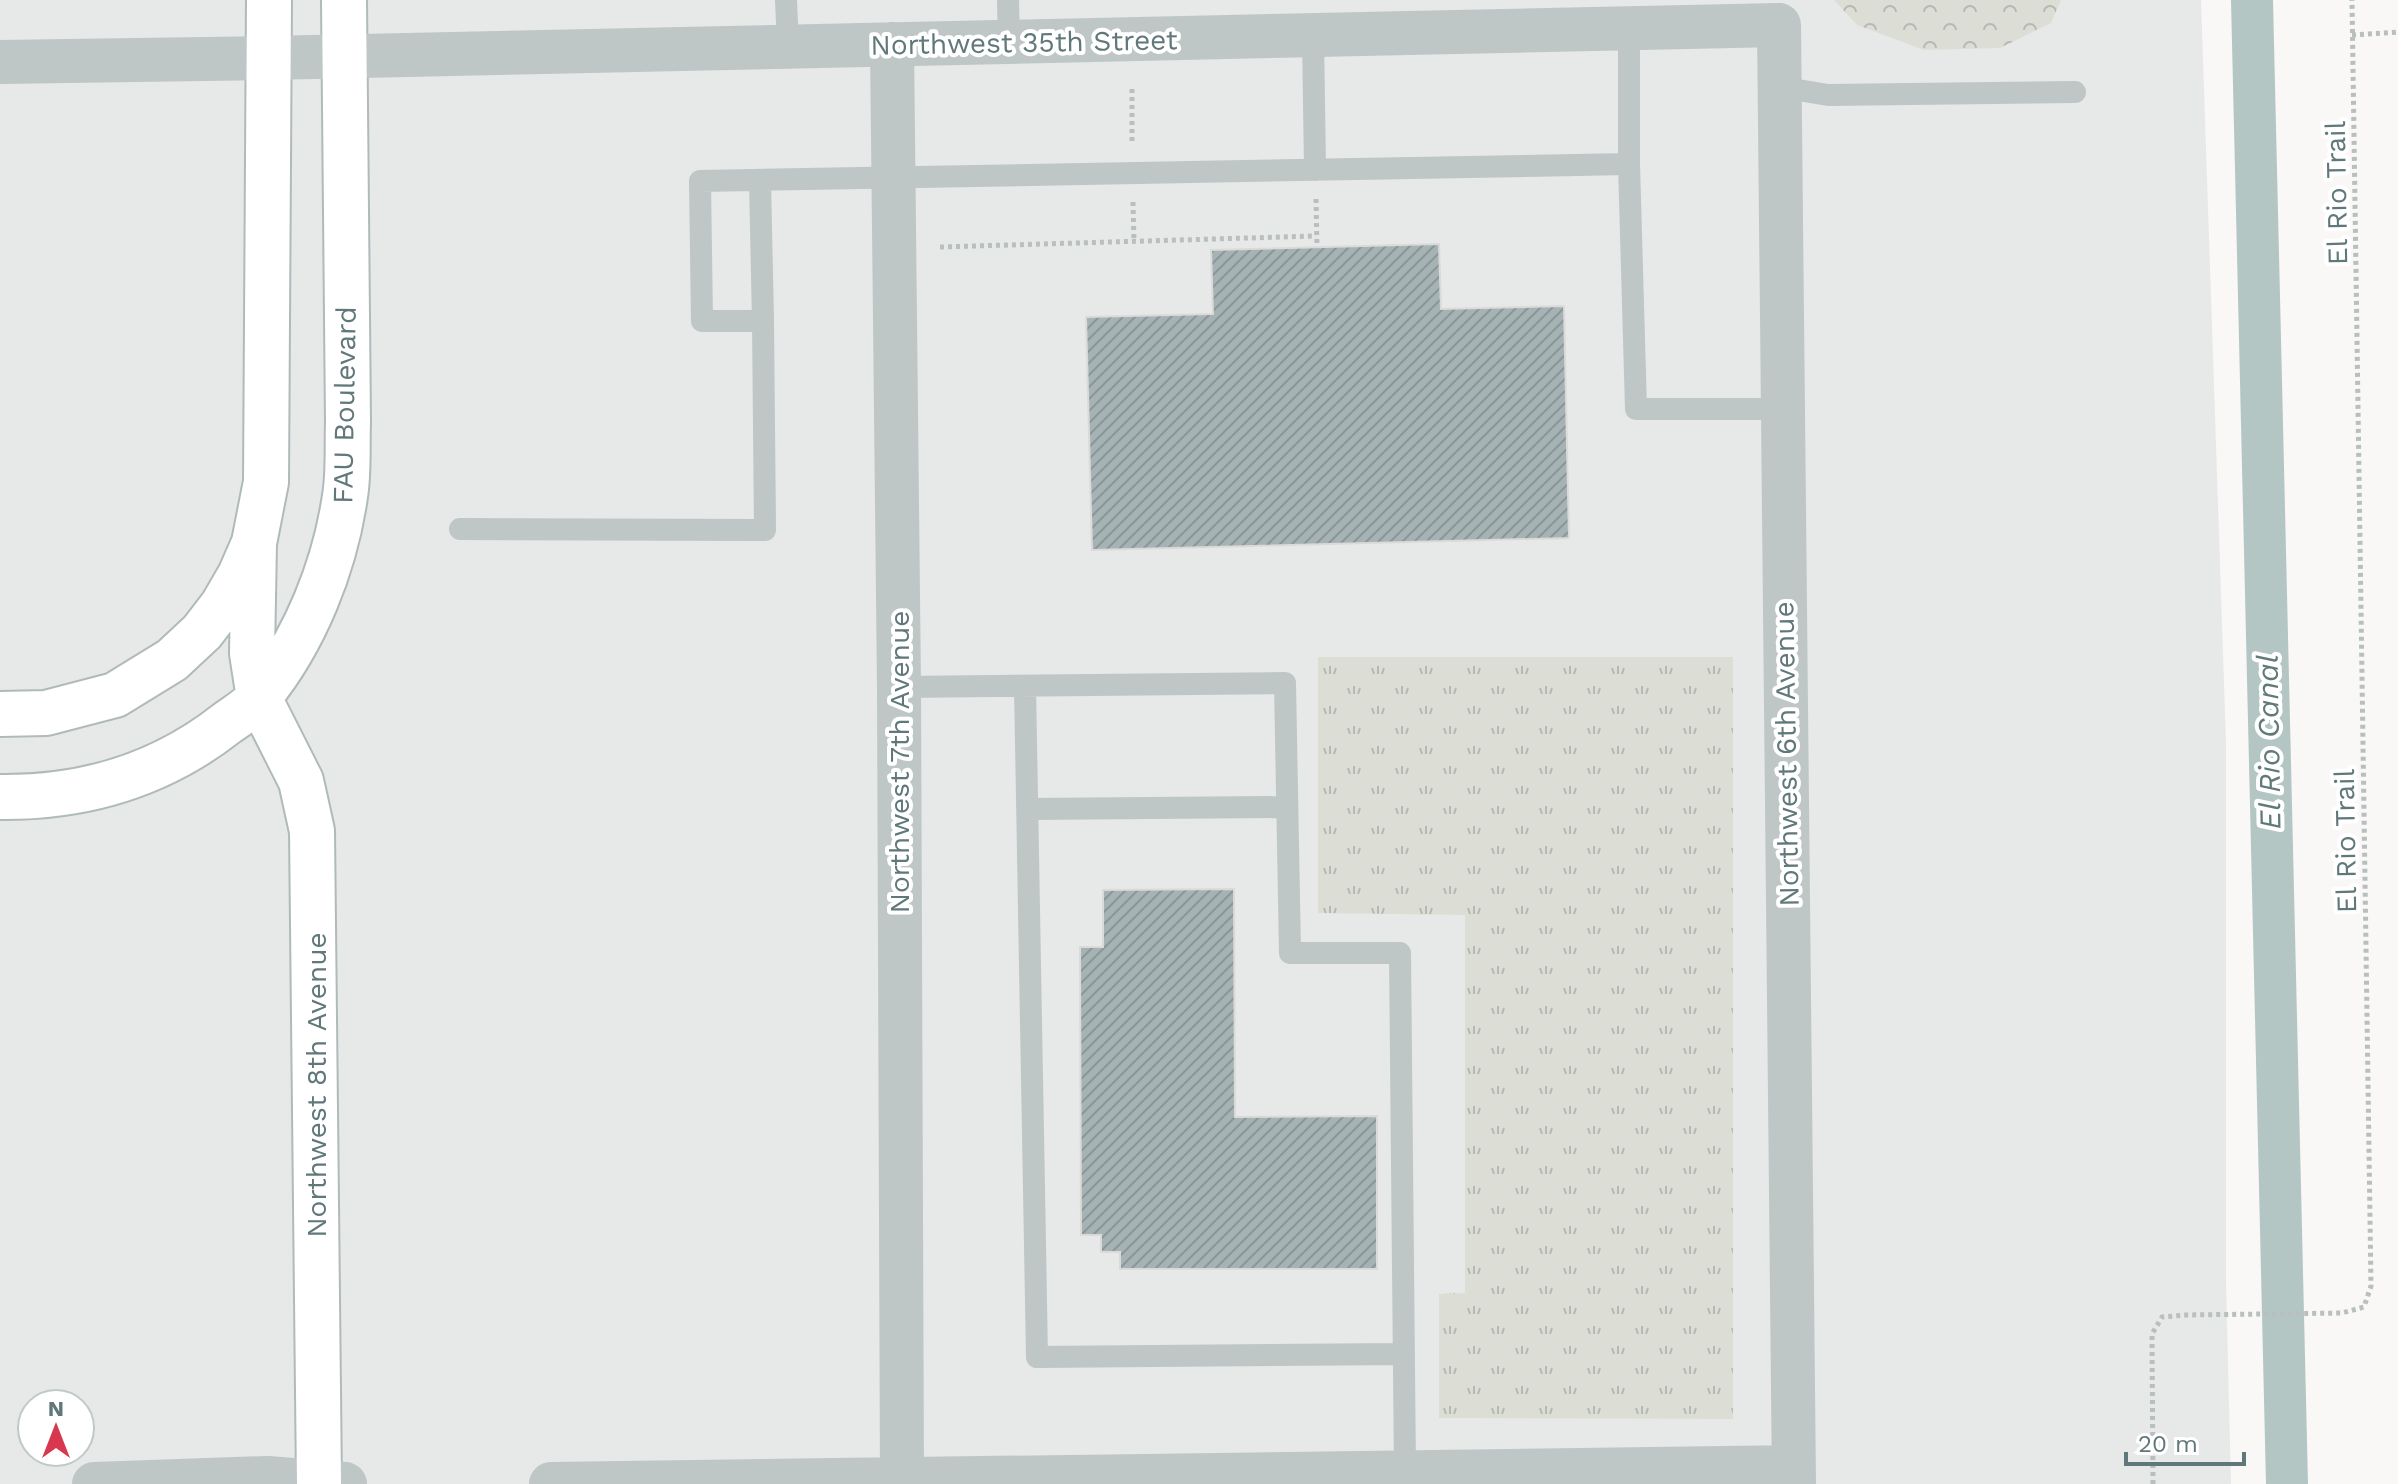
<svg xmlns="http://www.w3.org/2000/svg" width="2398" height="1484" font-family="'Work Sans',sans-serif">
<style>
.built{fill:#e7e8e8;fill-rule:evenodd}
.grass{fill:url(#grass-tufts)}
.forest{fill:url(#forest-crowns)}
.lines{fill:none;stroke-linecap:round;stroke-linejoin:round}
.canal{stroke:#b4c6c3;stroke-width:42}
.building{fill:url(#building-hatch);stroke:#dbdad9;stroke-width:2}
.secondary-casing{stroke:#b1babb;stroke-width:48}
.path{stroke:#b9bebf;stroke-width:5;stroke-dasharray:4 4;stroke-linecap:butt}
.lane{stroke:#bec6c6;stroke-width:22}
.street{stroke:#bec6c6;stroke-width:44}
.secondary{stroke:#fff;stroke-width:44}
.labels{text-anchor:middle;stroke-width:8;stroke-linejoin:round;paint-order:stroke}
.street-label{font-size:28px;fill:#61787a;stroke:#fff}
.water-label{font-size:30px;font-style:italic;fill:#607a77;stroke:#fff}
</style>
<defs>
<pattern id="grass-tufts" width="24" height="20" patternUnits="userSpaceOnUse" patternTransform="scale(2)"><rect width="24" height="20" fill="#dcded6"/><path d="M3 7l-1-3M5 7V3M7 7l1-3M15 17l-1-3M17 17v-4M19 17l1-3" fill="none" stroke="#b6b9b3"/></pattern>
<pattern id="forest-crowns" width="20" height="18" patternUnits="userSpaceOnUse" patternTransform="scale(2)"><rect width="20" height="18" fill="#dcded6"/><path d="M2 6a3 3 0 1 1 6 0M12 15a3 3 0 1 1 6 0" fill="none" stroke="#b6b9b3"/></pattern>
<pattern id="building-hatch" width="6" height="6" patternUnits="userSpaceOnUse" patternTransform="scale(2)"><rect width="6" height="6" fill="#a5b3b4"/><path d="M-1 1l2-2M0 6l6-6M5 7l2-2" fill="none" stroke="#8a9697"/></pattern>
</defs>
<rect width="100%" height="100%" fill="#f9f8f7"/>
<path class="built" d="M0,0H2201L2226,742V1280L2231,1484H0ZM32,1404H80V1452H32Z"/>
<path class="grass" d="M1318,657H1733V1419L1439,1418V1294L1465,1293V915L1318,913Z"/>
<path class="forest" d="M1834,0H2061L2051,23L2000,48L1924,50L1857,25Z"/>
<g class="lines">
<path class="canal" d="M2252,0L2287,1484"/>
</g>
<path class="building" d="M1439,244L1441,309L1564,306L1569,538L1092,550L1086,317L1213,314L1211,250Z
M1234,889L1235,1117L1377,1116V1269H1120V1252H1101V1235H1081L1080,947H1103V890Z"/>
<g class="lines">
<g class="secondary-casing">
<path id="secondary" d="M254,543L252,653L259,698L301,781L312,831L319,1484
M0,714L46,713L115,695L172,660L202,632L222,606L240,575L254,543L266,482L269,0
M0,797C84,798 161,775 227,723C238,715 252,707 260,696C305,641 335,566 345,496C349,472 347,447 348,423L344,0"/>
</g>
<path class="path" d="M2352,35L2398,32
M1132,89V144
M1316,199L1317,247
M1133,202L1134,242
M940,247L1316,236
M2153,1484L2152,1334L2162,1317L2186,1315L2342,1313L2364,1307L2371,1286L2352,0"/>
<path class="lane" d="M786,0L788,46
M1008,0L1009,42
M1629,28V164
M1313,35L1315,170
M1780,87L1828,95L2075,92
M760,181L763,321
M460,529L765,530L763,321H702L700,181L1629,164L1636,409H1783
M1025,686L1037,1357L1404,1354
M899,687L1285,683L1290,953H1400L1405,1472
M1028,809L1287,807"/>
<path class="street" d="M892,44L899,687L902,1480
M0,62L268,58L1779,25L1794,1484
M94,1484L267,1478L345,1484
M551,1484L1793,1467"/>
<use href="#secondary" class="secondary"/>
</g>
<g class="labels">
<g class="street-label">
<text transform="translate(1024 42) rotate(-1)" y="10">Northwest 35th Street</text>
<text transform="translate(2336 193) rotate(-91)" y="10">El Rio Trail</text>
<text transform="translate(344 405) rotate(-89)" y="10">FAU Boulevard</text>
<text transform="translate(1786 754) rotate(-91)" y="10">Northwest 6th Avenue</text>
<text transform="translate(899 762) rotate(-90)" y="10">Northwest 7th Avenue</text>
<text transform="translate(2345 841) rotate(-91)" y="10">El Rio Trail</text>
<text transform="translate(316 1085) rotate(-90)" y="10">Northwest 8th Avenue</text>
</g>
<g class="water-label">
<text transform="translate(2269 742) rotate(-91)" y="10">El Rio Canal</text>
</g>
</g>
<g transform="translate(56 1428)"><circle r="38" fill="#ffffff" stroke="#c0c9ca" stroke-width="2"/>
<path d="M0-6L14 30L0 20L-14 30Z" fill="#d8384d"/>
<text y="-12" font-size="22" font-weight="bold" text-anchor="middle" fill="#61787a">N</text>
</g>
<path d="M2126 1452v12h118v-12" fill="none" stroke="#61787a" stroke-width="4"/>
<text x="2138" y="1452" font-size="24" fill="#61787a" stroke="#ffffff" stroke-width="6" paint-order="stroke">20 m</text>
</svg>
